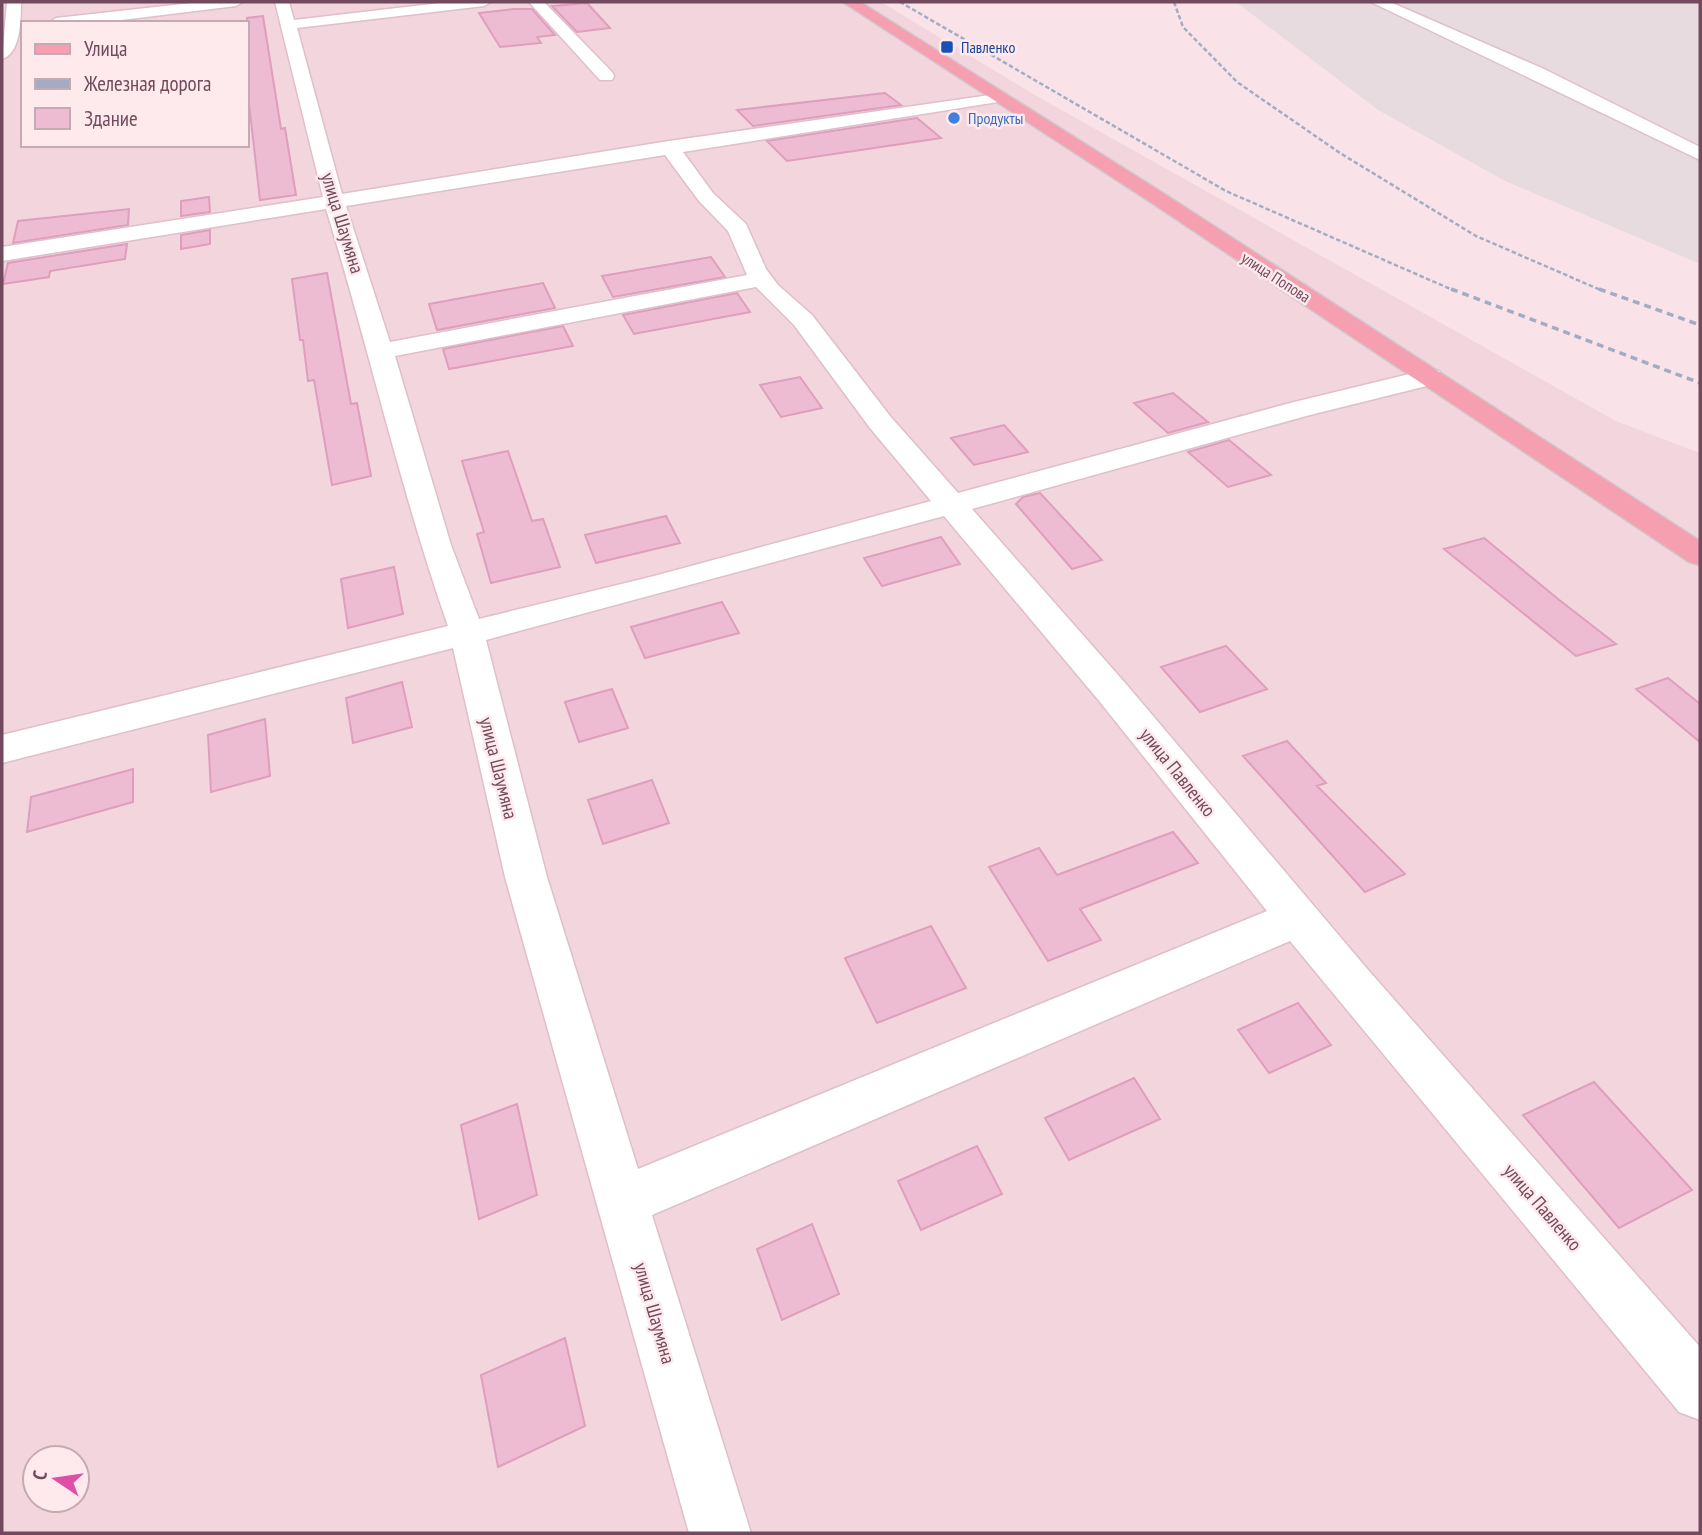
<svg xmlns="http://www.w3.org/2000/svg" width="1702" height="1535" font-family="'PT Sans Narrow',sans-serif">
<style>
.residential{fill:#f3d5dd;fill-rule:evenodd}
.industrial{fill:#e8dbdf}
.building{fill:#eebcd2;stroke:#df9ebb;stroke-width:2}
.lines{fill:none;stroke-linecap:round;stroke-linejoin:round}
.minor-casing{stroke:#debfca;stroke-width:3}
.major-casing{stroke:#d2c5cb;stroke-width:3}
.minor{fill:#fff;fill-rule:evenodd}
.major{fill:#f59fb1;fill-rule:evenodd}
.rail-far1{stroke:#a3acc3;stroke-width:2.5;stroke-dasharray:4.5 2.5;stroke-linecap:butt}
.rail{stroke:#a3acc3;stroke-width:3.5;stroke-dasharray:7 5;stroke-linecap:butt}
.transit-dot{fill:#1a4fb4;stroke:#fee9ed;stroke-width:2.5}
.shop-dot{fill:#3f7fe0;stroke:#fee9ed;stroke-width:2.5}
.labels{text-anchor:middle;stroke-width:5;stroke-linejoin:round;paint-order:stroke}
.far-transit-label{font-size:16px;fill:#164399;stroke:#fee9ed;text-anchor:start}
.far-shop-label{font-size:16px;fill:#366cbe;stroke:#fee9ed;text-anchor:start}
.far-street-label{font-size:16px;fill:#714b5d;stroke:#fee9ed}
.street-label{font-size:19px;fill:#714b5d;stroke:#fee9ed}
</style>
<rect width="100%" height="100%" fill="#fae3e8"/>
<path class="residential" d="M2,2H881L1040,98L1616,421L1700,453V1533H2ZM23,23H247V145H23ZM35,1458H77V1500H35Z"/>
<path class="industrial" d="M1236,2H1700V264L1505,181L1378,110Z"/>
<path class="building" d="M587,3L610,28L577,32L552,6Z
M514,9H532L555,35L537,37L541,43L500,47L479,13Z
M263,16L281,129L285,128L296,195L260,200L247,86V18Z
M885,93L901,105L753,126L737,110Z
M917,118L941,138L787,161L767,141Z
M209,197L210,212L181,216V201Z
M129,209L128,225L13,243L18,221Z
M210,230V244L181,249V235Z
M127,244L125,259L50,271L49,277L3,284L8,263Z
M711,257L725,277L613,297L602,276Z
M327,273L351,404L357,403L371,476L332,485L314,380L308,381L303,340H300L292,279Z
M543,283L555,308L437,330L429,304Z
M737,293L750,312L634,334L623,315Z
M563,326L573,346L449,369L443,349Z
M800,377L822,408L781,417L760,385Z
M1173,393L1208,422L1168,433L1134,403Z
M1004,425L1028,452L974,465L951,438Z
M1229,440L1271,475L1228,487L1188,452Z
M508,451L532,521L543,519L560,567L491,583L477,534L484,532L462,461Z
M1040,493L1102,560L1072,569L1016,504L1023,497Z
M666,516L680,543L596,563L585,535Z
M941,537L960,564L882,586L864,558Z
M1484,538L1558,599L1616,644L1576,656L1444,549Z
M394,567L403,614L348,628L341,579Z
M722,602L739,633L645,658L631,627Z
M1226,646L1267,689L1200,712L1161,667Z
M1668,678L1700,704V742L1636,689Z
M402,682L412,727L353,743L346,698Z
M612,689L628,728L579,742L565,702Z
M265,719L270,776L211,792L208,735Z
M1287,741L1326,783L1317,786L1405,874L1365,892L1243,756Z
M133,769V802L27,832L31,797Z
M652,780L669,823L603,844L588,800Z
M1173,832L1198,863L1080,909L1101,940L1048,961L989,867L1039,848L1057,875Z
M931,926L966,988L877,1023L845,958Z
M1298,1003L1331,1045L1269,1073L1238,1030Z
M1134,1078L1160,1119L1069,1160L1045,1118Z
M1594,1082L1692,1190L1619,1228L1523,1115Z
M517,1104L537,1195L479,1219L461,1125Z
M977,1146L1002,1194L921,1230L898,1181Z
M812,1224L839,1294L782,1320L757,1249Z
M565,1338L585,1426L498,1467L481,1375Z"/>
<g class="lines">
<g class="minor-casing">
<path id="minor" d="M7,2H21C21,18 21,54 2,59Z
M201,2H243L236,6L97,23H49L56,18Z
M275,2H289L294,20L449,2H491L484,6L297,28L342,194L669,141L1004,93L1007,97L1004,101L998,102L683,152L713,193L746,224L766,269L778,285L812,315L890,416L958,493L1290,403L1430,369L1439,371L1443,377L1439,383L1310,415L972,509L1126,684L1369,971L1700,1347V1420L1679,1412L1290,941L652,1215L751,1533H689L505,877L453,648L2,763V735L448,626C400,489 369,348 326,209L2,261V247L323,197ZM665,155L699,201L728,231L747,275L390,342L346,206ZM756,287L794,325L870,428L931,501L654,576L479,619L451,545L395,356ZM944,516L1100,702L1267,911L638,1169L547,877L486,640Z
M529,2H544L612,72L614,76L612,80H600Z
M1371,2H1390L1544,69L1700,147V160Z"/>
</g>
<g class="major-casing">
<path id="major" d="M843,2H860L1166,195L1700,541V565L1689,562L1152,203Z"/>
</g>
<use href="#minor" class="minor"/>
<use href="#major" class="major"/>
<path class="rail-far1" d="M900,2L1226,191L1455,291
M1174,2L1183,27L1237,82L1340,153L1476,236L1603,291"/>
<path class="rail" d="M1451,289L1700,383
M1599,289L1700,325"/>
</g>
<rect class="transit-dot" x="940" y="40" width="14" height="14" rx="3.5"/>
<circle class="shop-dot" cx="954" cy="118" r="7"/>
<g class="labels">
<g class="far-transit-label">
<text x="961" y="53">Павленко</text>
</g>
<g class="far-shop-label">
<text x="968" y="124">Продукты</text>
</g>
<g class="far-street-label">
<text transform="translate(1276 277) rotate(33)" y="6">улица Попова</text>
</g>
<g class="street-label">
<text transform="translate(343 223) rotate(73)" y="7">улица Шаумяна</text>
<text transform="translate(499 768) rotate(76)" y="7">улица Шаумяна</text>
<text transform="translate(1178 772) rotate(51)" y="7">улица Павленко</text>
<text transform="translate(1543 1207) rotate(49)" y="7">улица Павленко</text>
<text transform="translate(655 1313) rotate(74)" y="7">улица Шаумяна</text>
</g>
</g>
<rect width="1702" height="1535" fill="none" stroke="#714b5d" stroke-width="7"/>
<rect x="21" y="21" width="228" height="126" fill="#fee9ed" stroke="#c6aab3" stroke-width="2"/>
<rect x="35" y="44" width="35" height="10" fill="#f59fb1" stroke="#c6aab3" stroke-width="2"/>
<text x="84" y="56" font-size="21" fill="#714b5d">Улица</text>
<rect x="35" y="79" width="35" height="10" fill="#a3acc3" stroke="#c6aab3" stroke-width="2"/>
<text x="84" y="91" font-size="21" fill="#714b5d">Железная дорога</text>
<rect x="35" y="108" width="35" height="21" fill="#eebcd2" stroke="#c6aab3" stroke-width="2"/>
<text x="84" y="126" font-size="21" fill="#714b5d">Здание</text>
<g transform="translate(56 1479) rotate(283)"><circle r="33" fill="#fee9ed" stroke="#c6aab3" stroke-width="2"/>
<path d="M0-5L12 26L0 18L-12 26Z" fill="#dd50a5"/>
<text y="-10" font-size="19" font-weight="bold" text-anchor="middle" fill="#714b5d">С</text>
</g>
</svg>
